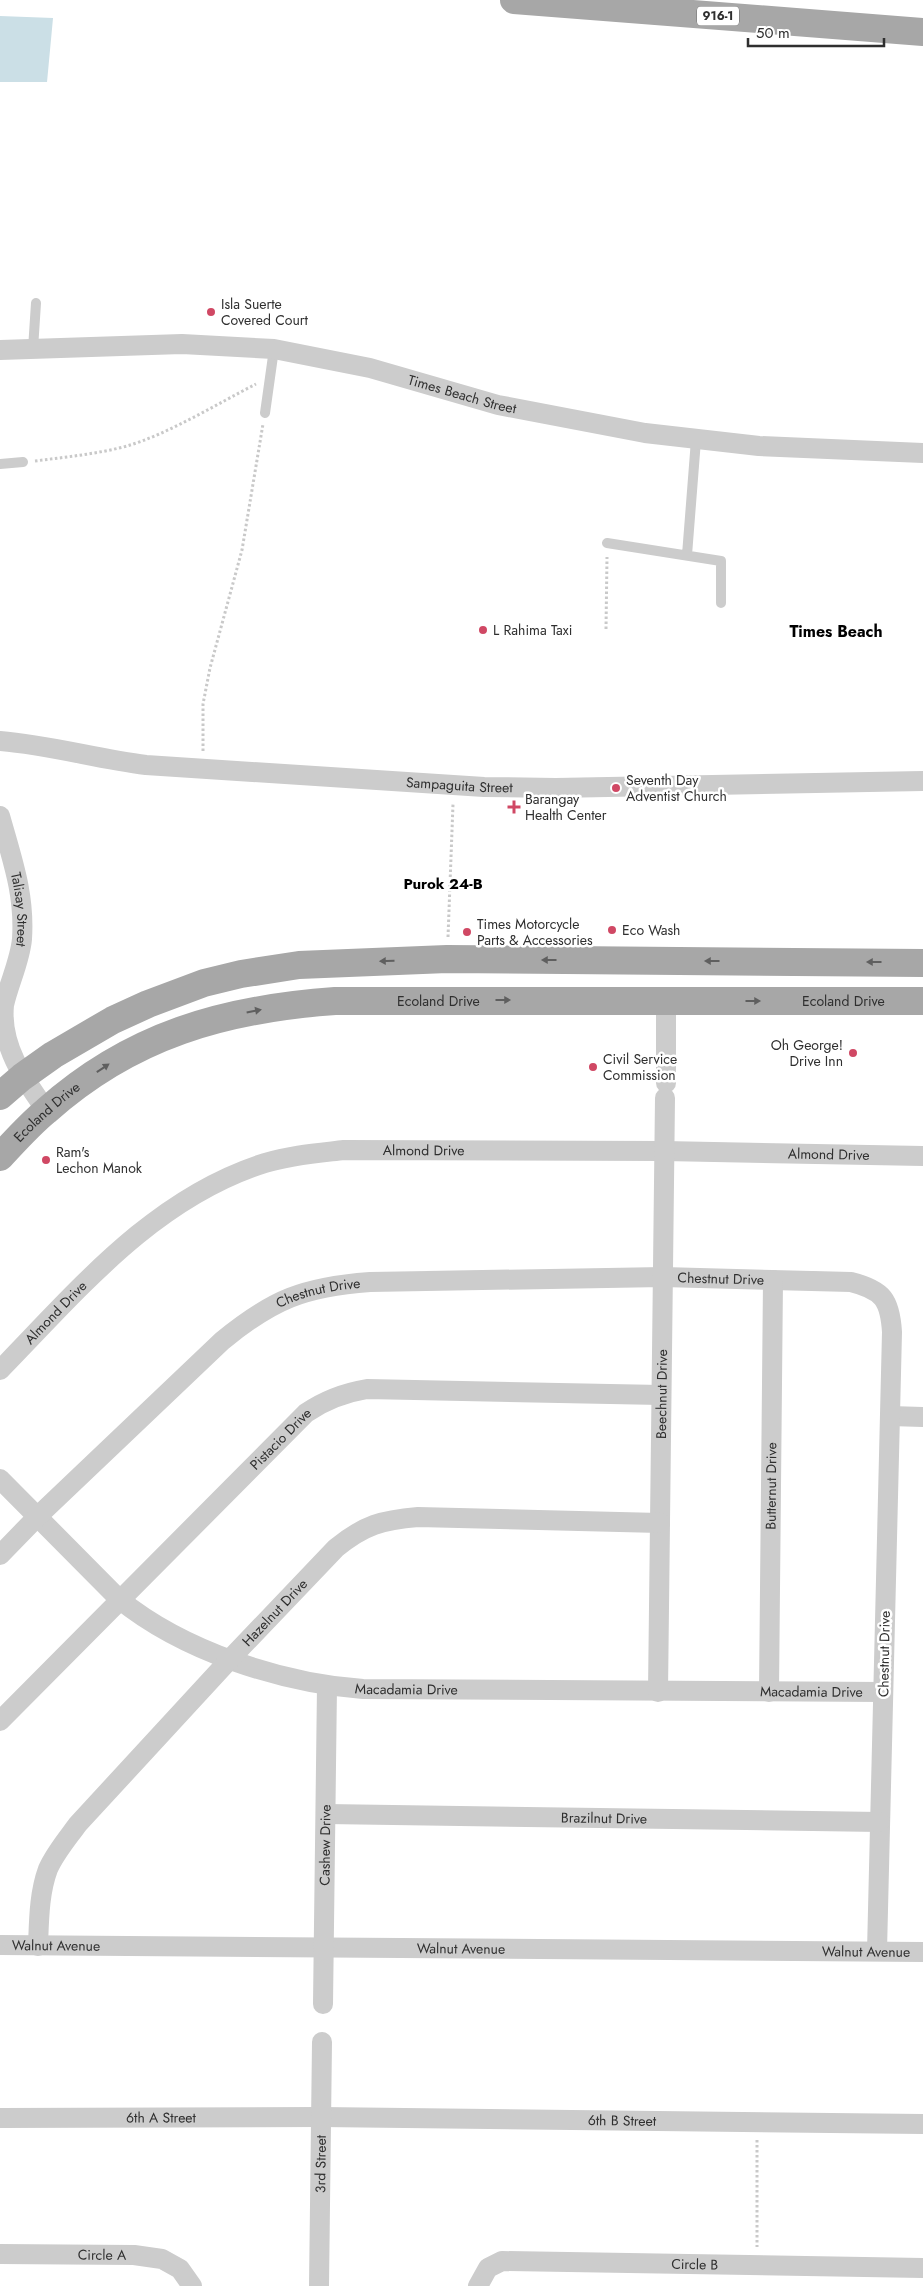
<svg xmlns="http://www.w3.org/2000/svg" width="923" height="2286" font-family="Jost,sans-serif">
<style>
.water{fill:#cbdfe6}
.lines{fill:none;stroke-linecap:round;stroke-linejoin:round}
.path{stroke:#c9c9c9;stroke-width:3;stroke-dasharray:2.5 2.5;stroke-linecap:butt}
.lane{stroke:#ccc;stroke-width:10}
.street{stroke:#ccc;stroke-width:20}
.primary{stroke:#a7a7a7;stroke-width:28}
.oneway{fill:#5f5f5f}
.poi-dot{fill:#d04864;stroke:#fff;stroke-width:2}
.labels{text-anchor:middle;stroke-width:5;stroke-linejoin:round;paint-order:stroke}
.shield{fill:#fff;stroke:#6d6d6d;stroke-width:1}
.shield-label{font-size:12px;font-weight:bold;fill:#2f2f2f}
.poi-label{font-size:14px;fill:#2f2f2f;stroke:#fff;text-anchor:start}
.street-label{font-size:14px;fill:#2f2f2f;stroke:#fff}
.neighbourhood-label{font-size:15px;font-weight:bold;fill:#000;stroke:#fff}
.quarter-label{font-size:16px;font-weight:bold;fill:#000;stroke:#fff}
</style>
<rect width="100%" height="100%" fill="#fff"/>
<path class="water" d="M0,16L53,18L47,82H0Z"/>
<g class="lines">
<path class="path" d="M35,461C66,457 97,454 127,446C168,434 217,404 256,384
M606,629L607,557
M203,751V704L210,668L242,550L263,424
M448,937L453,804
M757,2140V2247"/>
<path class="lane" d="M33,349L36,303
M265,413L274,349
M0,464L23,462
M607,543L721,561V603
M687,555L696,440"/>
<g class="street">
<path id="s1" d="M0,350L182,344L274,349L370,368L498,405L645,433L759,446L923,453"/>
<path id="s2" d="M0,741C50,745 97,759 146,765L484,787L556,788L923,781"/>
<path id="s3" d="M0,816C12,859 25,894 22,939C20,961 9,983 4,1005C0,1046 24,1079 46,1110"/>
<path d="M666,1083V1001"/>
<path id="s4" d="M0,1370C79,1289 154,1198 265,1163C291,1155 318,1153 344,1150L664,1151L923,1156"/>
<path d="M890,1416L923,1417"/>
<path id="s5" d="M0,1479L119,1599C183,1651 281,1683 363,1689L883,1692"/>
<path id="s6" d="M0,1555L37,1517L222,1341C273,1299 304,1287 370,1282L663,1277L851,1282C883,1290 890,1300 892,1332L877,1951"/>
<path id="s7" d="M658,1692L665,1098"/>
<path id="s8" d="M769,1692L773,1280"/>
<path id="s9" d="M0,1721L306,1413C325,1400 343,1393 367,1389L661,1395"/>
<path id="s10" d="M326,1814L880,1822"/>
<path id="s11" d="M0,1945L923,1952"/>
<path id="s12" d="M38,1946C39,1921 39,1893 48,1869C55,1853 67,1839 78,1824L231,1658L336,1548C364,1525 382,1520 418,1517L660,1523"/>
<path id="s13" d="M323,2004L327,1686"/>
<path id="s14" d="M0,2118L321,2117L923,2124"/>
<path id="s15" d="M0,2254L134,2255L162,2259L180,2269L192,2286"/>
<path id="s16" d="M319,2286L322,2042"/>
<path id="s17" d="M478,2286L488,2268L502,2261L923,2268"/>
</g>
<g class="primary">
<path d="M514,0L923,32"/>
<path d="M0,1096L22,1077L53,1055L113,1020L148,1004L204,983L241,974L299,965L447,959L923,963"/>
<path id="s18" d="M0,1157C15,1141 29,1125 46,1111C131,1035 224,1009 335,1001H923"/>
</g>
</g>
<defs><path id="oneway-solid" d="M-6-.8H1V-3.2L6.5 0L1 3.2V.8H-6Z" transform="scale(1.25)"/></defs>
<g class="oneway">
<use href="#oneway-solid" transform="translate(549 960) rotate(-180)"/>
<use href="#oneway-solid" transform="translate(387 961) rotate(179)"/>
<use href="#oneway-solid" transform="translate(712 961) rotate(-180)"/>
<use href="#oneway-solid" transform="translate(874 962) rotate(-180)"/>
<use href="#oneway-solid" transform="translate(503 1000)"/>
<use href="#oneway-solid" transform="translate(753 1001)"/>
<use href="#oneway-solid" transform="translate(254 1011) rotate(-11)"/>
<use href="#oneway-solid" transform="translate(103 1068) rotate(-34)"/>
</g>
<g class="poi-dot">
<circle cx="211" cy="312" r="5"/>
<circle cx="483" cy="630" r="5"/>
<circle cx="616" cy="788" r="5"/>
<path d="M511.5 799.5h5v5h5v5h-5v5h-5v-5h-5v-5h5z"/>
<circle cx="612" cy="930" r="5"/>
<circle cx="467" cy="932" r="5"/>
<circle cx="853" cy="1053" r="5"/>
<circle cx="593" cy="1067" r="5"/>
<circle cx="46" cy="1160" r="5"/>
</g>
<g class="labels">
<rect class="shield" x="697" y="6.5" width="42" height="19" rx="4"/>
<g class="shield-label">
<text x="718" y="20">916-1</text>
</g>
<g class="poi-label">
<text x="221" y="309">Isla Suerte<tspan x="221" dy="16">Covered Court</tspan></text>
<text x="493" y="635">L Rahima Taxi</text>
<text x="626" y="785">Seventh Day<tspan x="626" dy="16">Adventist Church</tspan></text>
<text x="525" y="804">Barangay<tspan x="525" dy="16">Health Center</tspan></text>
<text x="477" y="929">Times Motorcycle<tspan x="477" dy="16">Parts &amp; Accessories</tspan></text>
<text x="622" y="935">Eco Wash</text>
<text x="843" y="1050" text-anchor="end">Oh George!<tspan x="843" dy="16">Drive Inn</tspan></text>
<text x="603" y="1064">Civil Service<tspan x="603" dy="16">Commission</tspan></text>
<text x="56" y="1157">Ram's<tspan x="56" dy="16">Lechon Manok</tspan></text>
</g>
<g class="street-label">
<text dy="5" stroke="none"><textPath href="#s1" startOffset="468">Times Beach Street</textPath></text>
<text dy="5" stroke="none"><textPath href="#s2" startOffset="462">Sampaguita Street</textPath></text>
<text dy="5" stroke="none"><textPath href="#s3" startOffset="96">Talisay Street</textPath></text>
<text dy="5" stroke="none"><textPath href="#s18" startOffset="484">Ecoland Drive</textPath></text>
<text dy="5" stroke="none"><textPath href="#s18" startOffset="889">Ecoland Drive</textPath></text>
<text dy="5" stroke="none"><textPath href="#s18" startOffset="65">Ecoland Drive</textPath></text>
<text dy="5" stroke="none"><textPath href="#s4" startOffset="500">Almond Drive</textPath></text>
<text dy="5" stroke="none"><textPath href="#s4" startOffset="905">Almond Drive</textPath></text>
<text dy="5" stroke="none"><textPath href="#s6" startOffset="822">Chestnut Drive</textPath></text>
<text dy="5" stroke="none"><textPath href="#s6" startOffset="418">Chestnut Drive</textPath></text>
<text dy="5" stroke="none"><textPath href="#s4" startOffset="80">Almond Drive</textPath></text>
<text dy="5" stroke="none"><textPath href="#s7" startOffset="298">Beechnut Drive</textPath></text>
<text dy="5" stroke="none"><textPath href="#s9" startOffset="398">Pistacio Drive</textPath></text>
<text dy="5" stroke="none"><textPath href="#s8" startOffset="206">Butternut Drive</textPath></text>
<text dy="5" stroke="none"><textPath href="#s12" startOffset="421">Hazelnut Drive</textPath></text>
<text transform="translate(884 1654) rotate(-89)" y="5">Chestnut Drive</text>
<text dy="5" stroke="none"><textPath href="#s5" startOffset="476">Macadamia Drive</textPath></text>
<text dy="5" stroke="none"><textPath href="#s5" startOffset="881">Macadamia Drive</textPath></text>
<text dy="5" stroke="none"><textPath href="#s10" startOffset="278">Brazilnut Drive</textPath></text>
<text dy="5" stroke="none"><textPath href="#s13" startOffset="159">Cashew Drive</textPath></text>
<text dy="5" stroke="none"><textPath href="#s11" startOffset="56">Walnut Avenue</textPath></text>
<text dy="5" stroke="none"><textPath href="#s11" startOffset="461">Walnut Avenue</textPath></text>
<text dy="5" stroke="none"><textPath href="#s11" startOffset="866">Walnut Avenue</textPath></text>
<text dy="5" stroke="none"><textPath href="#s14" startOffset="161">6th A Street</textPath></text>
<text dy="5" stroke="none"><textPath href="#s14" startOffset="622">6th B Street</textPath></text>
<text dy="5" stroke="none"><textPath href="#s16" startOffset="122">3rd Street</textPath></text>
<text dy="5" stroke="none"><textPath href="#s15" startOffset="102">Circle A</textPath></text>
<text dy="5" stroke="none"><textPath href="#s17" startOffset="229">Circle B</textPath></text>
</g>
<g class="neighbourhood-label">
<text x="443" y="889">Purok 24-B</text>
</g>
<g class="quarter-label">
<text x="836" y="637">Times Beach</text>
</g>
</g>
<path d="M748 38v8h136v-8" fill="none" stroke="#2f2f2f" stroke-width="2.5"/>
<text x="756" y="38" font-size="15" fill="#2f2f2f" stroke="#ffffff" stroke-width="4" paint-order="stroke">50 m</text>
</svg>
